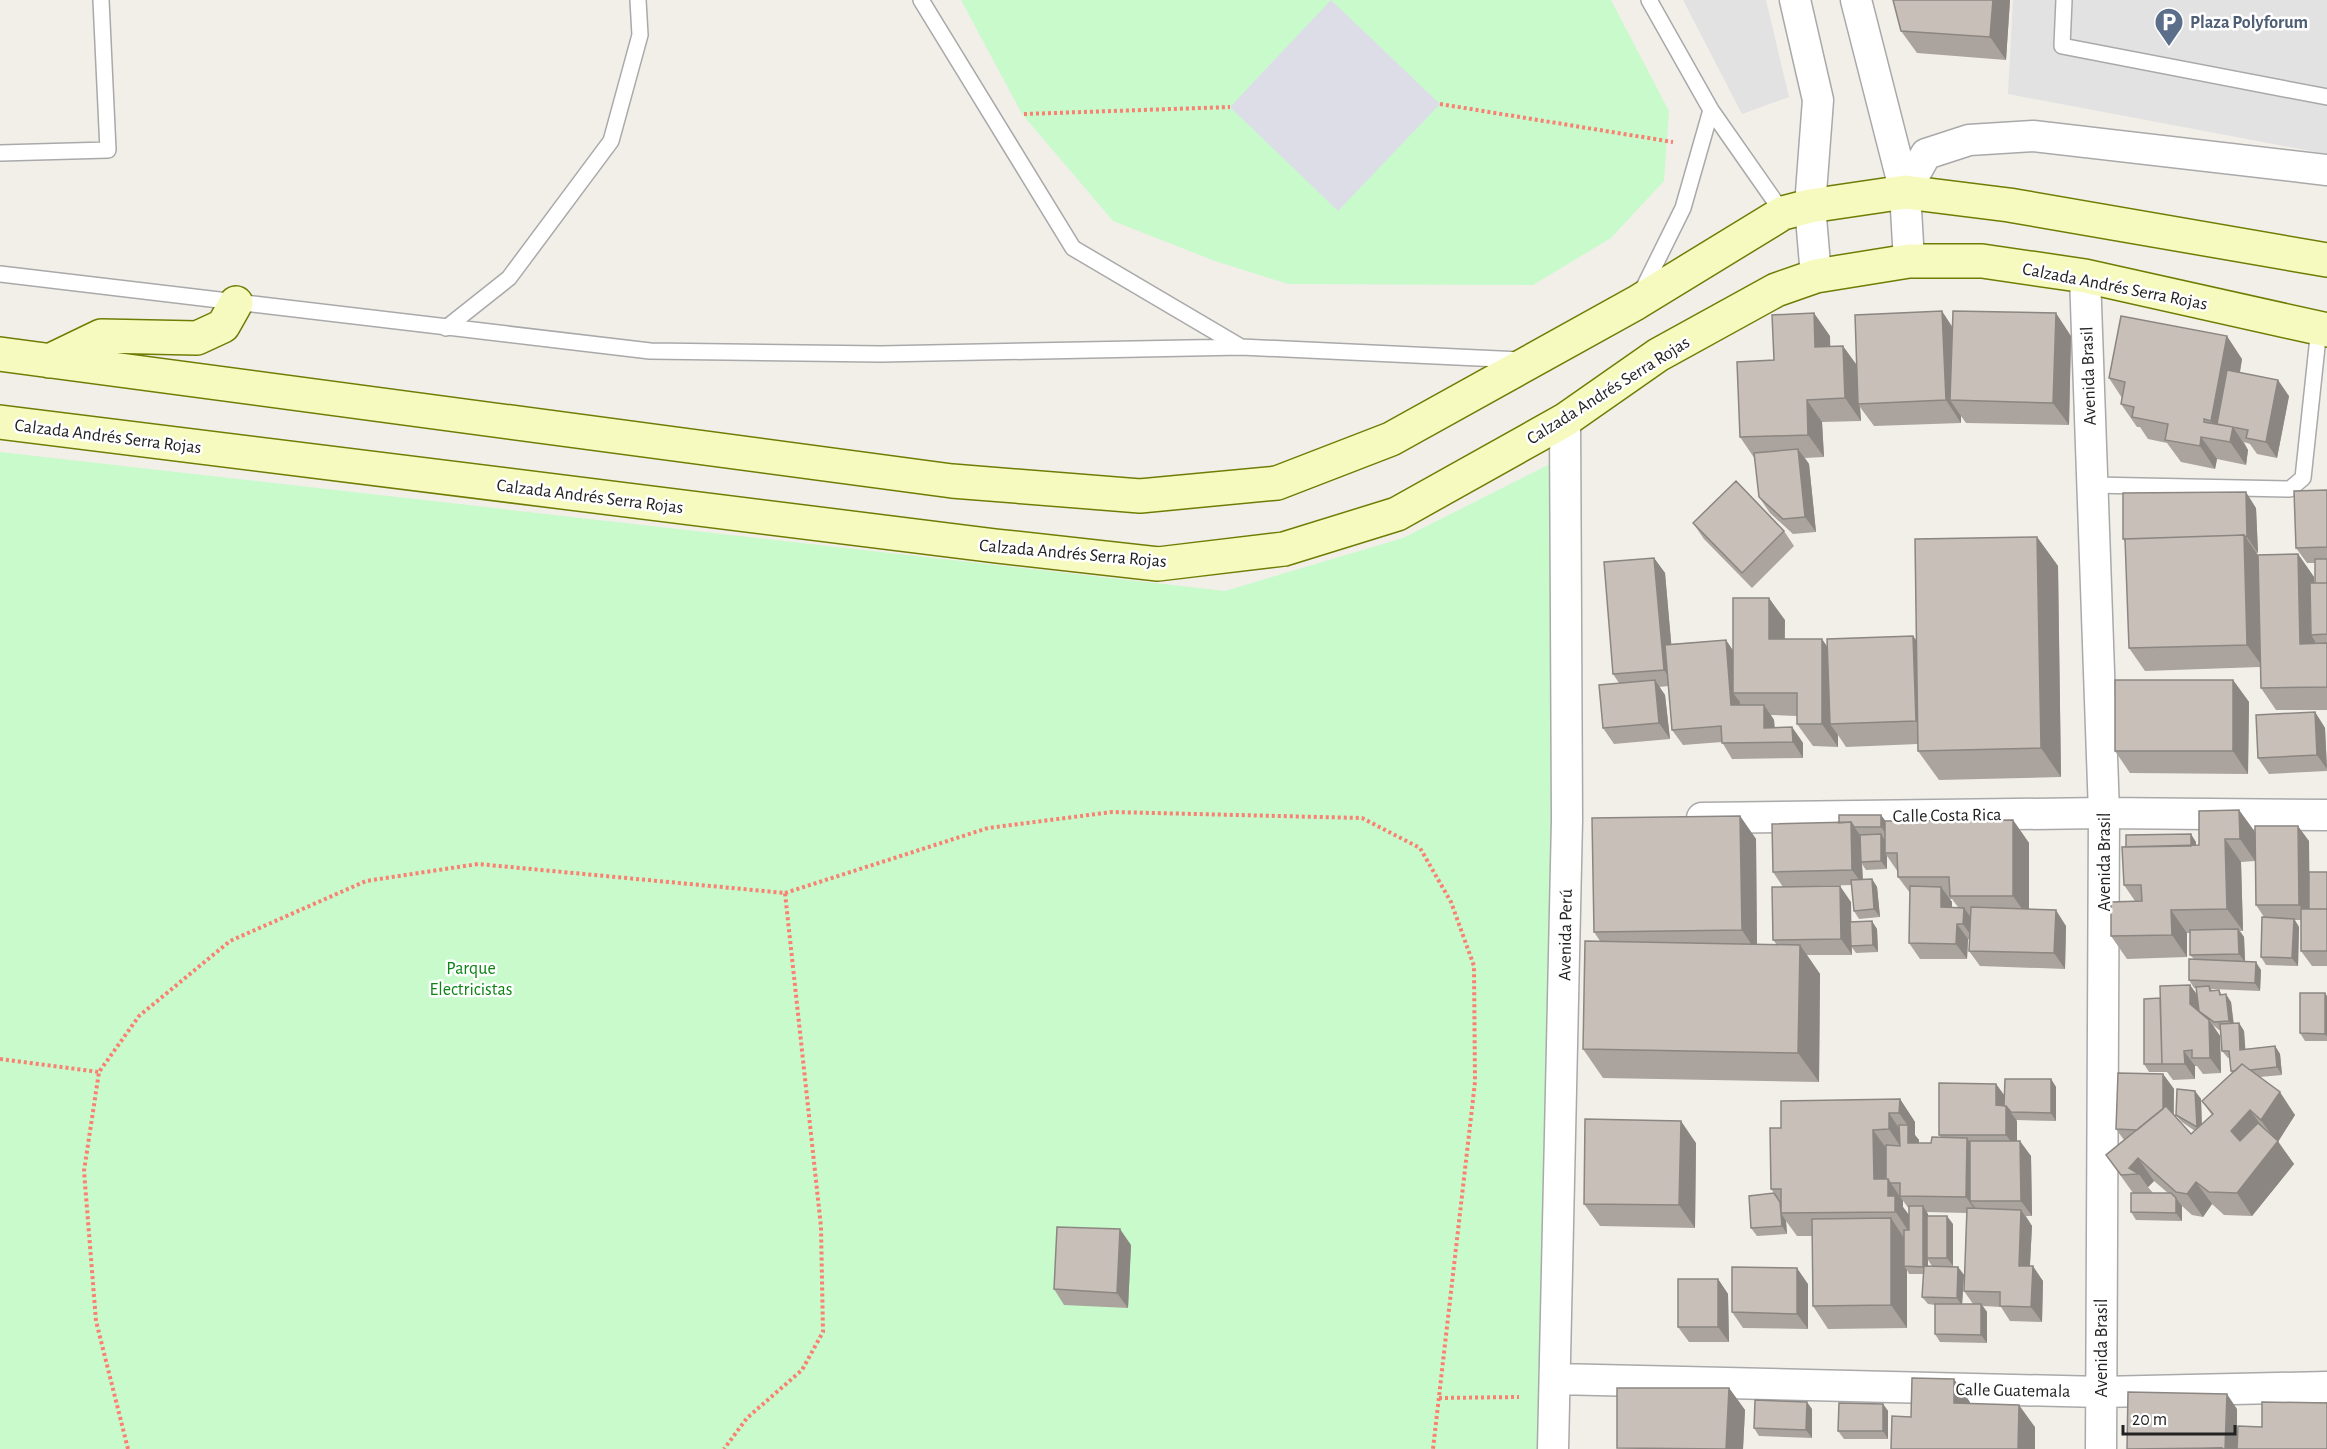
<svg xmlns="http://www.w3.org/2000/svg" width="2327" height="1449" font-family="'Alegreya Sans',sans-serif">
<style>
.park{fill:#c8facc}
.parking{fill:#e2e2e2}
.plaza{fill:#dddde8}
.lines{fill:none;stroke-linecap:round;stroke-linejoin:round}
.service-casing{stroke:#a9a9a9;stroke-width:18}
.minor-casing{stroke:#a9a9a9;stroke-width:33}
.secondary-casing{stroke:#707d05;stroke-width:36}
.path{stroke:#fa8072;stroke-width:4;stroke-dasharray:3 3;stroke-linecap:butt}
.service{stroke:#fff;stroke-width:15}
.minor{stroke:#fff;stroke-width:30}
.secondary{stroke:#f7fabf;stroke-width:33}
.wall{fill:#aba49e;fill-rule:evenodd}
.shaded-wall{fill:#8b8681}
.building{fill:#c7bfb8;stroke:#8b8681;stroke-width:1.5}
.labels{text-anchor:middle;stroke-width:5;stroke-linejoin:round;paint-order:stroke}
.service-label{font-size:18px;font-weight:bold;fill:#4e5e75;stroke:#fff;text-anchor:start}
.street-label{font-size:18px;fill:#222;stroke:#fff}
.park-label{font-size:18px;fill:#0c8416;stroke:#fff}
</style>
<rect width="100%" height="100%" fill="#f2efe9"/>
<path class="park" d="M961,0H1611L1669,111L1664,181L1611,238L1533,285L1288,284L1215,261L1113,221L1022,114Z
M0,452L1225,591L1403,538L1552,463L1553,1449H0Z"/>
<path class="parking" d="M1683,0H1766L1789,97L1742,114Z
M2013,0H2327V154L2008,94Z"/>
<path class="plaza" d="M1331,0L1440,104L1338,211L1230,107Z"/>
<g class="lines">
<g class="service-casing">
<path id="service" d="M921,0L1073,248L1241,347
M1649,0L1711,110L1783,213
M2064,0L2062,46L2327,97
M0,153L108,150L101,0
M0,274L650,351L881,354L1241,347L1521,360
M1642,291L1683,208L1711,110
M446,328L509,278L611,141L640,35L638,0
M2092,485L2290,489L2303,478L2319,328"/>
</g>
<g class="minor-casing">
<path id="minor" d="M1795,0L1818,100L1810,206L1816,276
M1856,0L1905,192L1909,261
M1905,192L1926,154L1969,140L2033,136L2327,170
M2085,276L2104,813L2101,1449
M1702,818L2104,813L2327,815
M1555,1379L2101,1392L2327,1387
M1553,1449L1567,820L1565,420"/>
</g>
<g class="secondary-casing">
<path id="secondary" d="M0,354L952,481L1140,496L1277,483L1391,439L1636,303L1783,213L1810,206L1905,192L2009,205L2327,260
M49,361L101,336L197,338L223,326L236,303
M0,422L996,546L1158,564L1284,549L1397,514L1565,420L1658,355L1776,290L1816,276L1909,261H1982L2085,276L2327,330"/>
</g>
<path class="path" d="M1440,104L1673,142
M1024,114L1230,107
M785,893L988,828L1112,812L1362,818L1420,848L1451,902L1474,966L1475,1082L1433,1449
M0,1059L99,1072
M1439,1398L1519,1397
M128,1449L96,1321L84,1171L99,1072L139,1016L230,941L366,881L478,864L785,893L821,1227L823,1332L802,1370L747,1418L724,1449"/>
<use href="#service" class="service"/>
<use href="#minor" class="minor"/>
<use href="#secondary" class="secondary"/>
</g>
<path class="wall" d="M2010,0L2006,60L1917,53L1901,31Z
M1952,327L2071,336L2069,425L1966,423L1961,416V423L1874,426L1860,407L1861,421L1822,422L1824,457L1805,458L1809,464L1816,532L1793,534L1770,513L1759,497L1755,459L1740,437L1774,360L1830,336V346L1857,365Z
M2242,359L2240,373L2289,396L2277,458L2257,454L2250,444L2244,442L2248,450L2246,465L2217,459L2215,469L2181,462L2167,443L2148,439L2140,427H2137L2121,404L2122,398L2109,378Z
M2327,490V710H2276L2261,688L2260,667L2145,671L2129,648L2126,543L2123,539L2256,508L2258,553H2256L2258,555L2298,554L2314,577V583H2315V563H2307L2296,548Z
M1693,523L1784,531L1794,546L1752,588L1704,539Z
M2037,537L2058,566L2061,777L1939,780L1918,751V744L1846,747L1838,735V747L1813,746L1797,724V716L1771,715L1774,720L1775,728L1792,727L1803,743V758L1732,759L1722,742L1683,745L1672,730L1669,686L1659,687L1665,695L1670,739L1614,744L1603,728L1619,683L1613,674L1654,558L1665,573L1671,644L1726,640L1733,651L1785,620V639L1828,647L1913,636L1917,641Z
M2233,680L2249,702L2248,774L2130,773L2115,751Z
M2315,712L2325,728L2327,771L2269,774L2258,758Z
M2239,810L2255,832L2309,841V887L2327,872V966H2312L2301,951V920H2295L2299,927L2298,966L2266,965L2261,957L2264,917L2256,905L2255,861L2241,862L2243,931H2240L2244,937L2245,962L2261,970L2260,991L2211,989L2212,990H2219L2222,995L2231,1002L2234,1024L2239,1023L2244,1031L2245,1049L2275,1046L2280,1054L2282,1075L2260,1077L2295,1115L2278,1141L2294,1164L2252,1216L2224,1215L2212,1204L2203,1217L2192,1215L2182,1206V1221L2136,1220L2131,1212L2133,1193L2106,1155L2124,1140L2116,1129L2163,1074L2174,1089V1115L2191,1134L2195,1131L2182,1122L2176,1115L2195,1091L2201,1099L2202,1124L2212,1115L2202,1101L2232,1073L2231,1071L2230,1058H2228L2222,1051L2221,1030H2219L2213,1025L2220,1036L2221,1073L2203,1074L2197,1066H2195V1079L2173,1080L2167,1072H2149L2144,1064L2160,998L2190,985L2197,995L2196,988H2194L2189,980L2194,959L2190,955V933H2187V957L2127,959L2111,936L2135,901L2124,885L2196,842V845H2199ZM2154,1181L2168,1193H2153L2148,1187Z
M1881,815L1885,821L2013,820L2029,843V909L2066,926L2065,969L1980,966L1969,951L1970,939H1968L1967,959H1920L1909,943L1910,893L1898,877V872L1887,856V869L1866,870L1862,864L1863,879H1872L1877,887L1880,917L1859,919L1854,911L1852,885L1814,886L1851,902V922L1877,929L1878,952L1856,953L1851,946L1852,955H1807L1820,974L1819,1082L1603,1078L1583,1049L1600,941L1594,932L1740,816L1756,839L1757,944L1777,945L1773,940L1783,887L1773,872L1839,823ZM1950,899H1952L1958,907H1952V902Z
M2327,996V1041H2305L2300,1033Z
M2051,1079L2056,1087V1121L2016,1120L2017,1141L2031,1156L2032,1216H2026L2032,1226L2030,1266L2043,1281L2042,1322L2010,1321L2001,1307L1983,1306L1987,1312V1343L1940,1342L1935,1334V1305L1928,1304L1922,1297L1924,1274H1909L1907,1270V1328L1828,1329L1813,1306L1812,1236H1797L1786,1221L1787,1234L1757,1236L1751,1228L1774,1193L1771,1189L1781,1128L1900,1099L1915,1122V1135L1919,1140V1143H1931L1941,1137L1939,1135L1996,1084L2004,1095ZM1901,1198L1909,1209V1215L1903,1207V1201ZM1927,1212L1967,1213L1964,1291L1973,1304H1962L1964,1275L1958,1267L1938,1266H1953V1224L1928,1216ZM1928,1260L1932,1266H1928Z
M1696,1143L1695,1228L1600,1226L1584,1204Z
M1131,1245L1128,1308L1064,1305L1054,1289Z
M1718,1279L1728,1294L1729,1342H1689L1678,1327Z
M1808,1284V1329L1743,1328L1732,1312Z
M1729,1388L1745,1410L1743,1449L1617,1448Z
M1883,1404L1888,1411V1439H1844L1838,1431Z
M1812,1409V1438L1759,1436L1754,1428Z"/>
<path class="shaded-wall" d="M1993,0H2010L2006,60L1990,37Z
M1942,311L1957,334L1950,400L1961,416V423L1946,400Z
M1814,313L1830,336L1831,370L1815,347Z
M2056,313L2071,336L2069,425L2053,403Z
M2227,336L2242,359L2230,427L2225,441L2211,421Z
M1843,346L1859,368L1858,404L1860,407L1861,421L1845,398Z
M2278,380L2289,396L2277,458L2266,442Z
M1807,400L1822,422L1824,457L1808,435Z
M2233,427L2248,450L2246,465L2230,442Z
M2201,437L2217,459L2215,469L2200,446Z
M1798,449L1809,464L1816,532L1805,517Z
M2246,492L2256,508L2258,553L2247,537Z
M2244,535L2260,558L2263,667L2247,645Z
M2037,537L2058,566L2061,777L2041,748Z
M2298,554L2314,577L2315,635H2311L2315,641L2316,666L2300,644Z
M1654,558L1665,573L1675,685L1664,670Z
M1769,598L1785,620L1784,662L1769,639Z
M1913,636L1929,659L1932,743L1916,721Z
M1822,639L1838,662L1830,724L1838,735V747L1822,724Z
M1726,640L1736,655L1733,693L1740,702L1741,720L1731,705Z
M1655,680L1665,695L1670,739L1659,723Z
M2233,680L2249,702L2248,774L2233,751Z
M1764,705L1774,720L1775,743L1764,728Z
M2315,712L2325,728L2327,769L2317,755Z
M1792,727L1803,743V758L1793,742Z
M2239,810L2255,832V861L2240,839Z
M1881,815L1887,823V835L1881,827Z
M1740,816L1756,839L1757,953L1742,930Z
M2013,820L2029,843V919L2013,896Z
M1851,822L1862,838L1861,862L1862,865L1863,885L1852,870Z
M2298,826L2309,841L2310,920L2299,905Z
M1881,834L1886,842L1885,853L1887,856V869L1881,861Z
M2191,834L2196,842V865L2191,858Z
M2225,839L2241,862L2243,931L2227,909Z
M1872,879L1877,887L1880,917L1874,909Z
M1840,886L1851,902L1852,955L1841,939Z
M1941,887L1952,902V922L1941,907Z
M1964,908L1975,923L1974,940L1963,924Z
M2056,910L2066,926L2065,969L2054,953Z
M2171,910L2187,933V957L2172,935Z
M2294,919L2299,927L2298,966L2292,958Z
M1872,921L1877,929L1878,952L1873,945Z
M1957,924L1968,939L1967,959L1956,944Z
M2238,929L2244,937L2245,962L2239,954Z
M1800,945L1820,974L1819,1082L1798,1053Z
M2256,962L2261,970L2260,991L2255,983Z
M2190,985L2201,1000V1013L2190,1004Z
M2325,993L2327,996V1037L2325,1034Z
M2226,994L2231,1002L2234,1029L2229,1021Z
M2209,1020L2220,1036L2221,1073L2210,1058Z
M2239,1023L2244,1031L2246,1057L2240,1050Z
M2275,1046L2280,1054L2282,1075L2277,1067Z
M2184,1051L2195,1066V1079L2185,1064Z
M2163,1074L2174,1089L2173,1136L2162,1120Z
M2051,1079L2056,1087V1121L2051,1113Z
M1996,1084L2007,1099V1107L2017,1121V1150L2006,1135L1996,1105Z
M2195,1091L2201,1099L2202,1135L2197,1127Z
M2280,1092L2295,1115L2278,1142L2294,1164L2252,1216L2237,1193L2277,1143L2261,1120Z
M1900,1099L1915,1122V1135L1919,1140V1158L1908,1143V1126L1899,1113Z
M2250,1110L2266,1132L2247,1154L2231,1131Z
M1889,1113L1904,1136V1152L1889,1129Z
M1681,1121L1696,1143L1695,1228L1679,1205Z
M1873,1130L1889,1152L1890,1182L1903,1201V1207L1911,1218V1235L1874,1179Z
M1967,1138L1977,1153L1970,1201L1977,1210V1213L1966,1197Z
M2020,1141L2031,1156L2032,1216L2021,1201Z
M2138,1158L2154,1181L2148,1187L2139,1174L2129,1168Z
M2196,1182L2212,1204L2203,1217L2187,1194Z
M2176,1198L2182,1206V1221L2176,1213Z
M1923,1206L1928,1214V1258H1927L1928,1260V1274L1923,1267Z
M2021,1210L2032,1226L2029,1281L2019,1266Z
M1781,1213L1786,1221L1787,1234L1782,1226Z
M1947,1216L1953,1224V1266L1947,1258Z
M1891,1218L1906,1241L1904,1266L1907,1270V1328L1891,1305Z
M1120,1229L1131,1245L1128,1308L1117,1293Z
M2033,1266L2043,1281L2042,1322L2031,1307Z
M1958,1267L1964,1275L1962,1306L1957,1298Z
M1797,1268L1808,1284V1329L1797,1314Z
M1718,1279L1728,1294L1729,1342L1718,1327Z
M1981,1304L1987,1312V1343L1981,1335Z
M1954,1379L1970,1402L1969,1425L1954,1403Z
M1729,1388L1745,1410L1743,1449H1726Z
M2227,1394L2237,1409V1449H2225Z
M1807,1402L1812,1409V1438L1806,1430Z
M1883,1404L1888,1411V1439L1883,1431Z
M2019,1405L2035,1427V1449H2018Z"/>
<path class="building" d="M1893,0H1993L1990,37L1901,31Z
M1942,311L1946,400L1858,404L1855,315Z
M1953,311L2056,313L2053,403L1950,400Z
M1814,313L1815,347L1843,346L1845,398L1807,400L1808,435L1740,437L1737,362L1774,360L1772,315Z
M2121,316L2227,336L2211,421L2204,419V422L2233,427L2230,442L2201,437L2200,446L2165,440L2168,424L2132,417L2134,407L2121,404L2125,382L2109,378Z
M2227,370L2278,380L2266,442L2246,438L2248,430L2217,424Z
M1798,449L1805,517L1783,519L1759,497L1754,453Z
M1736,481L1784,531L1742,573L1693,523Z
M2327,490V547L2296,548L2294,491Z
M2246,492L2247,537H2246L2244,535L2123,539V493Z
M2244,535L2247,645L2129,648L2125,539Z
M2037,537L2041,748L1918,751L1915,539Z
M2298,554L2300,644L2327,643V687L2261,688L2258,555Z
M1654,558L1664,670L1613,674L1604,562Z
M2315,559H2327V583H2315Z
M2310,583H2327V634L2311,635Z
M1733,598H1769V639H1822V724H1797V693H1733Z
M1913,636L1916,721L1830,724L1827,639Z
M1726,640L1731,705H1764V728L1792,727L1793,742L1722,743L1721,726L1672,730L1665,645Z
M1655,680L1659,723L1603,728L1599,685Z
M2115,680H2233V751H2115Z
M2315,712L2317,755L2258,758L2256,715Z
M2239,810L2240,839H2225L2227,909L2171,910L2172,935L2111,936V902L2142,901L2141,885H2124L2122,847L2199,845V811Z
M1839,815H1881V827H1854L1851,822L1839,823Z
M1740,816L1742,930L1594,932L1592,818Z
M2013,820V896H1950L1949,877H1898L1897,853H1885V821Z
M1851,822L1852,870L1773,872L1772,824Z
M2255,826H2298L2299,905H2256Z
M1881,834V861L1861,862L1860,835Z
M2191,834V846L2126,847V835Z
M2309,872H2327V909H2309Z
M1872,879L1874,909L1854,911L1851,880Z
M1840,886L1841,939L1773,940L1772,887Z
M1910,886L1941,887V907L1964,908L1963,924H1957L1956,944L1909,943Z
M1971,907L2056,910L2054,953L1969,951Z
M2301,909H2327V951H2301Z
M2262,917L2294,919L2292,958L2261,957Z
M1872,921L1873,945L1851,946L1850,922Z
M2238,929L2239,954L2190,955V930Z
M1585,941L1800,945L1798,1053L1583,1049Z
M2189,959L2256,962L2255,983L2189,980Z
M2190,985V1004L2209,1020L2210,1058H2192V1050L2184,1051L2185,1064H2162L2160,986Z
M2209,986L2210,991L2219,990L2220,995L2226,994L2229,1021L2214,1022L2199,1011L2196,987Z
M2300,993H2325V1034L2300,1033Z
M2160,998L2162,1064H2144V999Z
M2239,1023L2240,1050L2275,1046L2277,1067L2250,1070L2242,1064L2235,1071H2231L2229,1051H2222L2220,1024Z
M2242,1064L2280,1092L2261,1120L2250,1110L2231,1131L2240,1141L2258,1123L2278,1141L2237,1193L2209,1192L2196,1182L2187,1194L2176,1192L2138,1158L2129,1168L2139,1174L2121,1175L2106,1155L2166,1106L2191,1134L2213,1114L2202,1101Z
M2118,1073L2163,1074V1109L2137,1130L2116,1129Z
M2005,1079H2051V1113L2011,1112L2006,1106H2004Z
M1939,1083L1996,1084V1105L2006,1106V1135H1939Z
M2177,1089L2195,1091L2197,1127L2176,1115Z
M1900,1099L1899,1113H1889V1129L1873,1130L1874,1179H1888V1196H1895V1212L1781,1213V1189H1771L1770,1128H1781V1101Z
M1585,1119L1681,1121L1679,1205L1584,1204Z
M1899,1125H1908V1143H1931L1932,1137L1967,1138L1966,1197L1900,1196V1183H1890L1888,1179H1886V1145L1900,1146Z
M1970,1141H2020L2021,1201H1970Z
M1774,1193L1780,1202L1782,1226L1751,1228L1749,1196Z
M2131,1193H2171L2176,1198V1213L2131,1212Z
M1909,1206H1923V1267L1904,1266V1230H1909Z
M1967,1208L2021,1210L2019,1266H2033L2031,1307L2000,1306V1292L1964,1291Z
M1927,1216H1947V1258H1927Z
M1891,1218V1305L1813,1306L1812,1219Z
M1057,1227L1120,1229L1117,1293L1054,1289Z
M1924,1266L1958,1267L1957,1298L1922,1297Z
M1732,1267L1797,1268V1314L1732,1312Z
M1678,1279H1718V1327H1678Z
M1935,1304H1981V1335L1935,1334Z
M1912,1378L1954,1379V1403L2019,1405L2018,1449H1891L1892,1416L1911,1417Z
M1617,1388H1729L1726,1449L1617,1448Z
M2128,1392L2227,1394L2225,1449H2223L2222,1448L2127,1449Z
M1755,1400L1807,1402L1806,1430L1754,1428Z
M2262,1402L2327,1403V1449H2237L2238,1426L2262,1427Z
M1839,1403L1883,1404V1431H1838Z
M2222,1448V1449H2132Z"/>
<defs>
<g id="parking-pin" transform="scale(1.5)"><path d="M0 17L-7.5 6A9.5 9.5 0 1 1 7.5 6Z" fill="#5c6f8a" stroke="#fff"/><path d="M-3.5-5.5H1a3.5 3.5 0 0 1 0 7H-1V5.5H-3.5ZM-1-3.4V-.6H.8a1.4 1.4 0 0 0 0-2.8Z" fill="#fff"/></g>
</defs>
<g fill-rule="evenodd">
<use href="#parking-pin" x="2169" y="22"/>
</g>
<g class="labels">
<g class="service-label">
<text x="2190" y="28">Plaza Polyforum</text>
</g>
<g class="street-label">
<text transform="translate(2115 286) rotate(11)" y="6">Calzada Andrés Serra Rojas</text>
<text transform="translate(2088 376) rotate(-92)" y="6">Avenida Brasil</text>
<text transform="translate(1608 390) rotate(-32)" y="6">Calzada Andrés Serra Rojas</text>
<text transform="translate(108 436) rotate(7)" y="6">Calzada Andrés Serra Rojas</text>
<text transform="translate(590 496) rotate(7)" y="6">Calzada Andrés Serra Rojas</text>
<text transform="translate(1073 553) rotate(5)" y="6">Calzada Andrés Serra Rojas</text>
<text transform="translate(1947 815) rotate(-1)" y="6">Calle Costa Rica</text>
<text transform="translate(2104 862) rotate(-90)" y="6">Avenida Brasil</text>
<text transform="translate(1565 935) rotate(-89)" y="6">Avenida Perú</text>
<text transform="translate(2101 1348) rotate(-90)" y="6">Avenida Brasil</text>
<text transform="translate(2013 1390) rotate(1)" y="6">Calle Guatemala</text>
</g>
<g class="park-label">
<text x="471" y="974">Parque<tspan x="471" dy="21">Electricistas</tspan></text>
</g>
</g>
<path d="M2123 1425v9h112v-9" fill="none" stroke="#222222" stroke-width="3"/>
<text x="2132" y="1425" font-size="18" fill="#222222" stroke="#ffffff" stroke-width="4.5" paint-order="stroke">20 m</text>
</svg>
